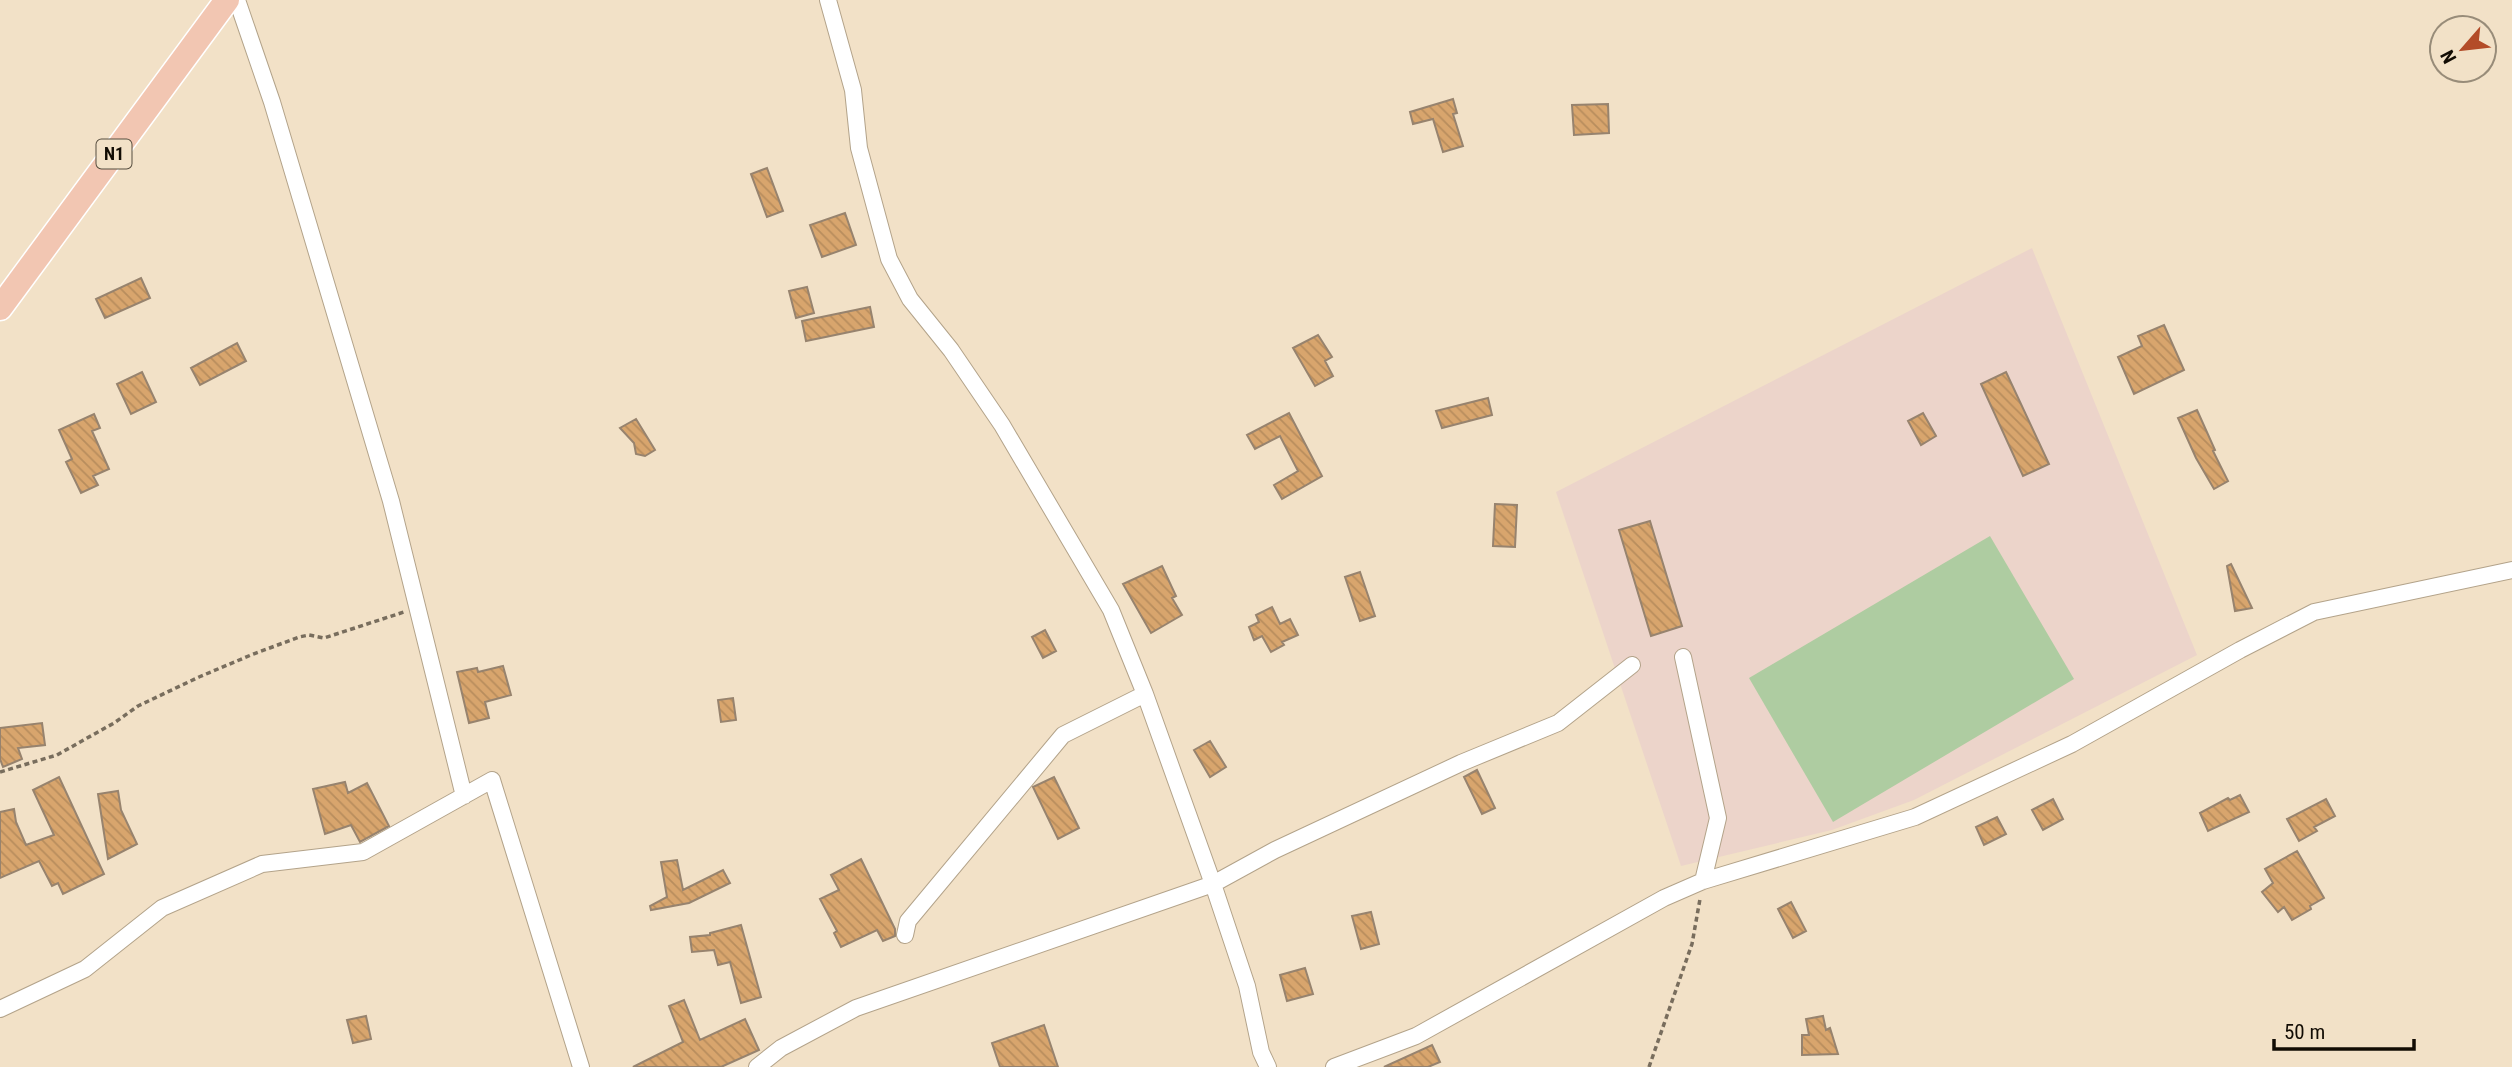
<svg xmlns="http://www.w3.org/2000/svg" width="2512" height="1067" font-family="'Roboto Condensed',sans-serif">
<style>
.education{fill:#ecd4ca}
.garden{fill:#aecca1}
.building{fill:url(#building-back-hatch);stroke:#97836e;stroke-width:2}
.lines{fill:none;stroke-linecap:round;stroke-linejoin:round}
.minor-casing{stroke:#b3a38a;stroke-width:18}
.trunk-casing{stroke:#fff;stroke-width:27}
.path{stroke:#786d5d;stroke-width:3.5;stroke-dasharray:5 3.5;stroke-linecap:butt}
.minor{stroke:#fff;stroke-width:16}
.trunk{stroke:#f2c6b2;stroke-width:24}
.labels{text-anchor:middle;stroke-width:6;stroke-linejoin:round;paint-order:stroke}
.shield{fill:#f2e1c7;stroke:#554c3e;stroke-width:2}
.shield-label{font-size:18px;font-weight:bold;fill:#120c04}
</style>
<defs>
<pattern id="building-back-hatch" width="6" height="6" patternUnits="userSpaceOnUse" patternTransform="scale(1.75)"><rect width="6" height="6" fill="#d8a56d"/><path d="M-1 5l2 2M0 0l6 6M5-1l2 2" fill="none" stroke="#b88d5d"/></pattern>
</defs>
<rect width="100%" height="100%" fill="#f2e1c7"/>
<path class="education" d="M2032,248L2197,655L1914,800L1832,830L1681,866L1556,492Z"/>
<path class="garden" d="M1990,536L2074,679L1833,822L1749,678Z"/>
<path class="building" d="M1453,99L1457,113L1453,114L1463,146L1443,152L1433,119L1413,124L1410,112Z
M1608,104L1609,133L1574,135L1572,105Z
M767,168L783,211L767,217L751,174Z
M845,213L856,245L822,257L810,225Z
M141,278L150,298L105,318L96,299Z
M807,287L814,313L796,318L789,291Z
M870,307L874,327L806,341L802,321Z
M2164,325L2184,370L2134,394L2118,357L2142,346L2138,336Z
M1318,335L1332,357L1325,361L1333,376L1315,386L1293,348Z
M237,343L246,361L200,385L191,368Z
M142,372L156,402L131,414L117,384Z
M2006,372L2049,464L2023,476L1981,384Z
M1488,398L1492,415L1442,428L1436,411Z
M2197,410L2215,450L2213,451L2228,481L2214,489L2196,458L2178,418Z
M1289,413L1322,476L1282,499L1274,485L1298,471L1280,436L1255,449L1247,435Z
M1923,413L1936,436L1921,445L1908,421Z
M94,414L100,428L92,431L109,469L93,476L98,485L81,493L66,462L72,459L59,430Z
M636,419L655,450L645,456L636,454L634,443L620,428Z
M1495,504L1517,505L1515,547L1493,546Z
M1650,521L1682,626L1651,636L1619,530Z
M2231,564L2252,608L2235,611L2227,566Z
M1162,566L1176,596L1172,598L1182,615L1151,633L1123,584Z
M1360,572L1375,616L1360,621L1345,577Z
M1272,607L1280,624L1290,619L1298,635L1282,642L1284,645L1271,652L1262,636L1254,640L1249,627L1259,622L1256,615Z
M1045,630L1056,651L1043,658L1032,637Z
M503,666L511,695L485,702L489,718L469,723L457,672L477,668L478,672Z
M733,698L736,720L721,722L718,700Z
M42,723L45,745L18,748L22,759L3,767L0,759V728Z
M1210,741L1226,767L1210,777L1194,750Z
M1477,770L1495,808L1482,814L1464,777Z
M59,777L104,874L63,894L58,883L52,886L39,861L0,878V812L14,809L16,822L26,845L54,835L33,790Z
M1054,777L1079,828L1058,839L1033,787Z
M345,782L348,793L367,783L389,826L360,842L351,825L325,834L313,789Z
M118,791L121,810L137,844L108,859L98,794Z
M2240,795L2249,812L2208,831L2200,813L2228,798L2230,800Z
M2053,799L2063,819L2043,830L2032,810Z
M2326,799L2335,816L2314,827L2317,831L2299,841L2287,819Z
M1997,817L2006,834L1984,845L1976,827Z
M2297,851L2324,898L2310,906L2311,909L2292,920L2284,907L2278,912L2262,892L2273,883L2265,869Z
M861,859L895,929V936L883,941L877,930L841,947L834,933L837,931L820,899L839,890L831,875Z
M677,860L683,890L723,870L730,883L689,903L651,910L650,906L667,897L661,862Z
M1791,902L1806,931L1793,938L1778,909Z
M1371,912L1379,944L1361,949L1352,916Z
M741,925L761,997L741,1003L730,962L718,965L714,950L692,952L690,937L710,935V933Z
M1305,968L1313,994L1287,1001L1280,975Z
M684,1000L700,1040L745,1019L759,1050L721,1067H633L683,1042L669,1006Z
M366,1016L371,1039L353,1043L347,1020Z
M1823,1016L1826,1030L1830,1028L1838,1054L1802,1055V1035H1809L1806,1019Z
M1044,1025L1058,1067H1000L992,1043Z
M1432,1045L1440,1062L1428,1067H1384Z"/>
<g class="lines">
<g class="minor-casing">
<path id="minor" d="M237,0L272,102L391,501L464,796
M828,0L853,90L859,148L889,259L910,299L951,350L1002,425L1111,610L1145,694L1213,884L1247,986L1261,1052L1268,1067
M1683,657L1718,818L1703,881
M905,935L908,921L1063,735L1145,694
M0,1009L85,969L162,908L262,864L363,852L492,780L581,1067
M757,1067L781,1048L856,1008L1213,884L1275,850L1461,763L1558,723L1632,665
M1334,1067L1416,1036L1664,898L1703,881L1915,817L2072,744L2240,650L2314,612L2512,570"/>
</g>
<g class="trunk-casing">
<path id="trunk" d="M0,308L227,0"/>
</g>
<path class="path" d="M0,772L57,755L114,723L138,706L199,677L251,655L299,637L309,635L324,638L404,612
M1649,1067L1692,944L1700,899"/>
<use href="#minor" class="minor"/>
<use href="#trunk" class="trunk"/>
</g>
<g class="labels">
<rect class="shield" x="96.5" y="139.5" width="35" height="29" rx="5"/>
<g class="shield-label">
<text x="114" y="160">N1</text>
</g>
</g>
<g transform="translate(2463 49) rotate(242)"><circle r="33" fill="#f2e1c7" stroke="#988c79" stroke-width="2"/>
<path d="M0-5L12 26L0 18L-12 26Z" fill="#b34c28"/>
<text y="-10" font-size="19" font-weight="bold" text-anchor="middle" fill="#120c04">N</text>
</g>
<path d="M2274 1039v10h140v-10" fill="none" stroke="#120c04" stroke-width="3.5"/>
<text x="2284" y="1039" font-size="21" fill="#120c04" stroke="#f2e1c7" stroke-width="5" paint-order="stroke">50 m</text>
</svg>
